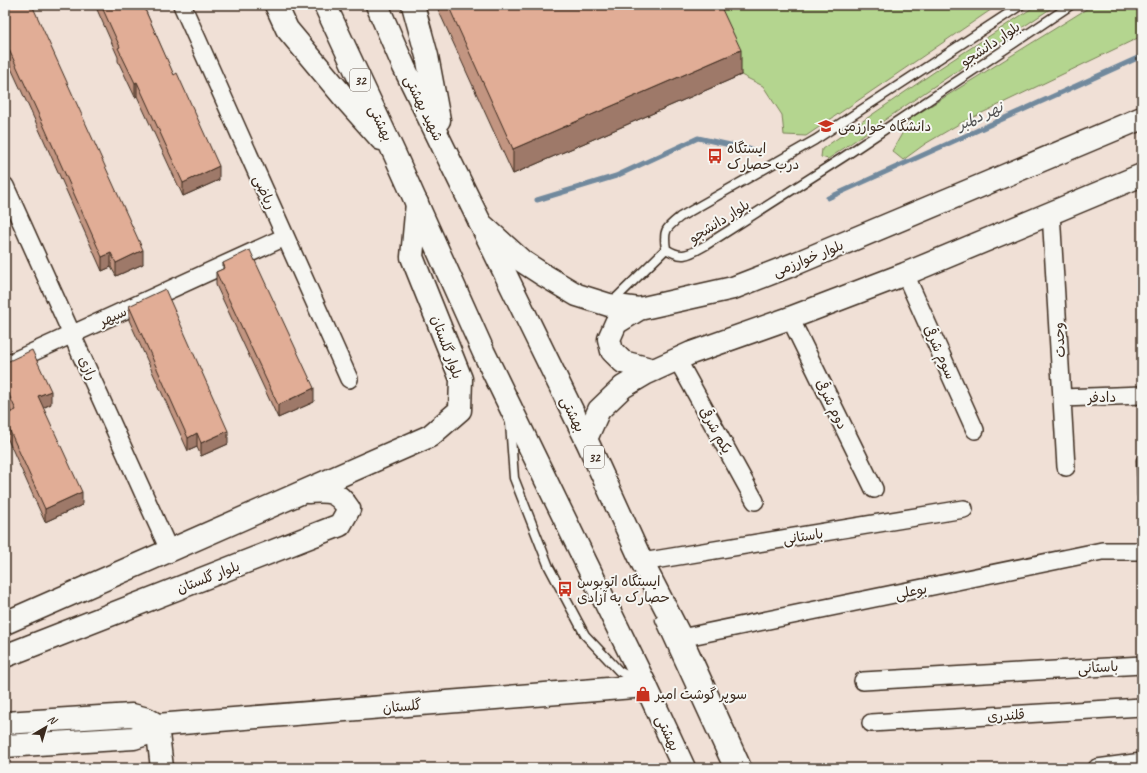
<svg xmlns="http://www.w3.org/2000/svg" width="1147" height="773" font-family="Caveat,'Playpen Sans Arabic',sans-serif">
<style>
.grass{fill:#b4d58f;stroke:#788056}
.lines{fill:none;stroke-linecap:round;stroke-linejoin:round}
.stream{stroke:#71899d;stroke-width:5}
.lane-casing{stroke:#3b2a1e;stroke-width:11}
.street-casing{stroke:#3b2a1e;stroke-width:20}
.secondary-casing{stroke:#3b2a1e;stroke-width:25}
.primary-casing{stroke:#3b2a1e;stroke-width:25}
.lane{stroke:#f6f6f2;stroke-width:8}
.street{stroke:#f6f6f2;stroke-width:17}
.secondary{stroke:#f6f6f2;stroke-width:22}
.primary{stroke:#f6f6f2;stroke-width:22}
.wall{fill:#c29581;stroke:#3b2a1e}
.shaded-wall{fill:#9e7969;stroke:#3b2a1e}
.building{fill:#e1ad96;stroke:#3b2a1e}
.labels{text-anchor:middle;stroke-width:4;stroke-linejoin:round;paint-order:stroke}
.shield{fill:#f6f6f2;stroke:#73675e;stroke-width:1}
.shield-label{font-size:13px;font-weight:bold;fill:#3b2a1e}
.street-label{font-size:14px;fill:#3b2a1e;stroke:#f6f6f2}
.poi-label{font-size:14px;fill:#3b2a1e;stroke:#f6f6f2;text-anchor:start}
.water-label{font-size:15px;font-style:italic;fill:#525253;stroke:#f6f6f2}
</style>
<rect width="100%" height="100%" fill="#f0e0d6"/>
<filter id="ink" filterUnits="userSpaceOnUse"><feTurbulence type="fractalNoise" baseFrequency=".025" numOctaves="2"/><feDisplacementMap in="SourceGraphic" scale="8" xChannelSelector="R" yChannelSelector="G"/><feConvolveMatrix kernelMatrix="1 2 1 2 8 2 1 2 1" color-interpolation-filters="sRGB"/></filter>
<g filter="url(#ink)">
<path class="grass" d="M709,5H998L806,136L784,135L782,115L763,86L741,75Z
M1037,5H1056L924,93L828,159L821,157L822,149L940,68Z
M1093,5H1142V36L959,124L925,144L903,160L892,151L911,118Z"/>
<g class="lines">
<path class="stream" d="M828,198L1142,56
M537,200L616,176L698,138L758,151"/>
<g class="lane-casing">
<path id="lane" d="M1021,5L815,140L680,217C666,228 663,230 666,249C683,260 690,254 706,245L845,156L1071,5
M611,303L666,249
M510,423L514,478L549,567L585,635L619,671L637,681
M1141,460L1142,495
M660,620L728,768"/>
</g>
<g class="street-casing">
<path id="street" d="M182,5L349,379
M5,186L169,550
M1051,212L1066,467
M905,274L975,430
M790,318L874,489
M677,359L755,501
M5,365L285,237
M1062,398L1142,395
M642,562L964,509
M681,638L1102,551H1142
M863,681L1142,665
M871,723L1142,707
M1097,768L1142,762"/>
</g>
<g class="secondary-casing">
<path id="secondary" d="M480,223L522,261L542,274L577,295L609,305L639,309L733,288L797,263L1142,118
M639,309L616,323L609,339L612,351L623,362L654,370
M586,439L599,410L623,387L645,374L691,353L790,318L905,274L1142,175
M5,623L430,436L460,410L461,379L412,257L417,203
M5,656L340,525L349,509C336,489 328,491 307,492
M5,723L132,715L147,719L157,725
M157,725L162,768
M5,746L134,738L146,734L157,725L646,686"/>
</g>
<g class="primary-casing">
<path id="primary" d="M276,5L287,29L348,102L381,139
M325,5L395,155L484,353L646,686L684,768
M377,5L404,67L586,439L642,562L681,638L740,768
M413,5L427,56L439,120"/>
</g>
<use href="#lane" class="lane"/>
<use href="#street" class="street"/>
<use href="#secondary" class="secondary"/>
<use href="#primary" class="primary"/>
</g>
<path class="wall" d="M5,5L143,264L116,276L111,267L102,271L43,138L5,55Z
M95,5H143L219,180L183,196L137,96L135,97L118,61V57Z
M436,5H720L741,75L513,174Z
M223,263L314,402L278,418L216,285V272L223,269Z
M129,306L228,444L201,456L197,447L188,451L129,320Z
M5,361L51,404L43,408L82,505L45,522L5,433V415L11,412L5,399Z"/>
<path class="shaded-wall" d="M741,50V75L513,174V149Z
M137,82V96L135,97V83Z
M219,166V180L183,196V183Z
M143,250V264L116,276V263Z
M111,253V267L102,271V257Z
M314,388V402L278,418V405Z
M51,391V404L38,410V396Z
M228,431V444L201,456V443Z
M197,433V447L188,451V438Z
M82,492V505L45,522V509Z"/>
<path class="building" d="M5,5H32L143,250L116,263L111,253L102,257L43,124L5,41Z
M101,5H143L174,75L177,73L219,166L183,183L137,82L135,83L118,48L120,47Z
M448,5H720L741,50L513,149Z
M250,250L314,388L278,405L216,272L225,268L223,263Z
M165,289L228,431L201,443L197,433L188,438L129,306Z
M32,350L51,391L38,396L82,492L45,509L5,420V415L16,410L5,386V361H9Z"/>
</g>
<defs>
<g id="university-bare" transform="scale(1.2)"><path d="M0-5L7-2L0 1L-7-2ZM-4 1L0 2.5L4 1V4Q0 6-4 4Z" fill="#c8321e" stroke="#f6f6f2" stroke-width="2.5" paint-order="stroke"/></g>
<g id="bus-bare" transform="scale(1.2)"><path d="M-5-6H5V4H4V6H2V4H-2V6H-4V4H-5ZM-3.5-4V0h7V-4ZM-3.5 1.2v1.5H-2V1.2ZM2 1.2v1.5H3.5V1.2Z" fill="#c8321e" stroke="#f6f6f2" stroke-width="2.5" paint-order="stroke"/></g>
<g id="shop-bare" transform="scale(1.2)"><path d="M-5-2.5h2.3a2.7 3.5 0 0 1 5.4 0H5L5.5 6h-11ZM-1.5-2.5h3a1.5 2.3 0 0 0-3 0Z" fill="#c8321e" stroke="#f6f6f2" stroke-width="2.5" paint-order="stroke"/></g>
</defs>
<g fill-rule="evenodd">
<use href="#university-bare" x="826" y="126"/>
<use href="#bus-bare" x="715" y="156"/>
<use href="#bus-bare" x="565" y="589"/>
<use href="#shop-bare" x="643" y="694"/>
</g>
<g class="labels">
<g class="shield">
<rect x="350" y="69" width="20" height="22" rx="3"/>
<rect x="584" y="446" width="20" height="22" rx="3"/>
</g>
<g class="shield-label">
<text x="360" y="85">32</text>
<text x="594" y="462">32</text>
</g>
<g class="street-label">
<text transform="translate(990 44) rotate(-34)" y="5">بلوار دانشجو</text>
<text transform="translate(424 108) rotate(64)" y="5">شهید بهشتی</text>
<text transform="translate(381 123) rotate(65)" y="5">بهشتى</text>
<text transform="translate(265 192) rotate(66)" y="5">ریاضی</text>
<text transform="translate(719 221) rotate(-32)" y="5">بلوار دانشجو</text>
<text transform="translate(808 258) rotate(-22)" y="5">بلوار خوارزمی</text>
<text transform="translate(113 316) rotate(-25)" y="5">سپهر</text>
<text transform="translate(1059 340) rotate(-93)" y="5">وحدت</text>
<text transform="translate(447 347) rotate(70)" y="5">بلوار گلستان</text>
<text transform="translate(940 352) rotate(66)" y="5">سوم شرقی</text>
<text transform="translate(88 368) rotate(66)" y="5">رازی</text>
<text transform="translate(1102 397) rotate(-2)" y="5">دادفر</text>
<text transform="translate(832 404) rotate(64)" y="5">دوم شرقی</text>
<text transform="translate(573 414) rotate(64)" y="5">بهشتی</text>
<text transform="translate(716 430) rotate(61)" y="5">یکم شرقی</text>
<text transform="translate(803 536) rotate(-9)" y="5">باستانی</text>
<text transform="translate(208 577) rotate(-21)" y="5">بلوار گلستان</text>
<text transform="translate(911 591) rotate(-12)" y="5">بوعلی</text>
<text transform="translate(1098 667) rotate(-3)" y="5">باستانی</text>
<text transform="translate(402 706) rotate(-5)" y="5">گلستان</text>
<text transform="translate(1006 715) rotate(-3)" y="5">قلندری</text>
<text transform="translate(668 733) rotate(65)" y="5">بهشتی</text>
</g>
<g class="poi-label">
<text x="838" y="131">دانشگاه خوارزمی</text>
<text x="727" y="153">ایستگاه<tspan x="727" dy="16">درب حصارک</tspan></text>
<text x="577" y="586">ایستگاه اتوبوس<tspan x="577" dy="16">حصارک به آزادی</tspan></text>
<text x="655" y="699">سوپر گوشت امیر</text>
</g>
<g class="water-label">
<text transform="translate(980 116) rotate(-24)" y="5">نهر دلمبر</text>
</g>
</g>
<rect width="1147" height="773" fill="none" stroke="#f6f6f2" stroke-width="20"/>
<rect x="10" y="10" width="1127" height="753" fill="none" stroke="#3b2a1e" stroke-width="1.5" filter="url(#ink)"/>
<g transform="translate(46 727) rotate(38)" stroke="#f6f6f2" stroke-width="3" paint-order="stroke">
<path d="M0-3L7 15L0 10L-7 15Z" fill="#3b2a1e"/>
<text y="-6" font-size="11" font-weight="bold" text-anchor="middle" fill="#3b2a1e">N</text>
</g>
</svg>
